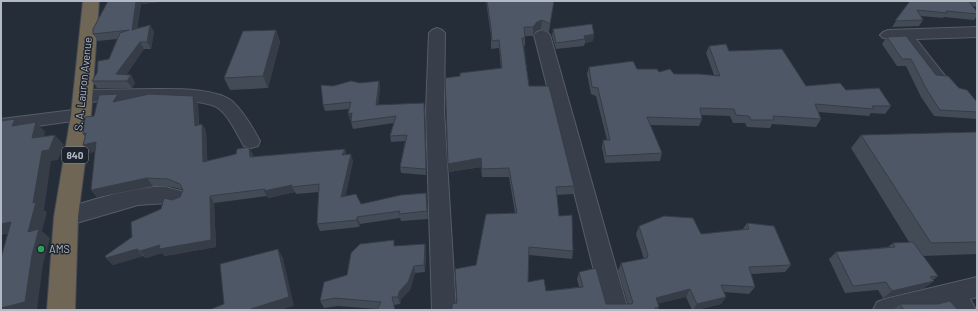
<svg xmlns="http://www.w3.org/2000/svg" width="978" height="311" font-family="Barlow,sans-serif">
<style>
.lines{fill:none;stroke-linecap:round;stroke-linejoin:round}
.street-casing{stroke:#575d67;stroke-width:2}
.highway-casing{stroke:#444a54;stroke-width:2}
.street{fill:#393f4a;fill-rule:evenodd}
.highway{fill:#6f6656;fill-rule:evenodd}
.wall{fill:#434b57}
.shaded-wall{fill:#373d47}
.building{fill:#4e5765;stroke:#373d47}
.leisure-dot{fill:#2e9e5b;stroke:#1e242e;stroke-width:1.5}
.labels{text-anchor:middle;stroke-width:3;stroke-linejoin:round;paint-order:stroke}
.shield{fill:#1e242e;stroke:#878d98;stroke-width:1}
.shield-label{font-size:10px;font-weight:bold;fill:#b4bac5}
.street-label{font-size:11px;fill:#b4bac5;stroke:#1e242e}
.poi-label{font-size:11px;fill:#b4bac5;stroke:#1e242e;text-anchor:start}
</style>
<rect width="100%" height="100%" fill="#252d39"/>
<g class="lines">
<g class="street-casing">
<path id="street" d="M977,27V37L916,39L946,77L944,81L938,82L932,81L900,39L883,38L880,35L883,32L888,30Z
M437,28L442,30L445,33L444,111L456,310H432L426,111L429,33L432,30Z
M542,30L547,32L550,35L628,310H604L534,35L537,32Z
M156,89C177,89 215,88 232,101C243,111 253,128 260,141L258,146L251,148L244,146C237,134 229,116 218,108C198,95 110,101 83,102L77,100L74,96L77,92L83,90Z
M81,109L87,111L90,115L87,119L1,131V119Z
M153,187H166L184,192L187,198L184,204L177,206L166,203L138,205L66,226L59,223L56,217L59,211C89,200 121,191 153,187Z
M977,277V297L970,299L976,310H950L946,305L928,310H873L877,302L885,299Z"/>
</g>
<g class="highway-casing">
<path id="highway" d="M83,1H99L91,115L78,217L75,310H47L54,217L71,115Z"/>
</g>
<use href="#street" class="street"/>
<use href="#highway" class="highway"/>
</g>
<path class="wall" d="M108,1H169L141,4L137,28L150,25L154,32L151,49H144L126,75H131L135,83L132,88H97L92,81L109,59L117,39L98,41L93,34Z
M486,1H554L549,32L541,29L536,31L533,36H525V46H524L529,86L574,186L573,194L557,195L559,216L573,251L572,259L529,255L528,282L546,291L579,287L577,279L579,272L606,304H628L618,271L621,263L644,259L636,234L639,226L701,234L742,230L747,223L791,265L785,272L751,274L755,287L749,294L724,292L726,297L721,304L696,310H692L686,297L658,303L659,307L658,310H452L457,303L476,265L515,213L509,177H482L481,167L449,172L460,76L501,69L499,48L491,49V36Z
M910,1H977V7L972,6L977,14V16L974,20L944,17L943,18L921,16L923,20L919,26L892,27Z
M553,29L594,34L593,41L585,43L584,46L556,49L552,36Z
M276,30L280,42L268,88L230,90L224,78Z
M887,37L936,75L959,88L977,102V119L934,116L921,97L906,66H897L882,44Z
M709,46L729,51L806,86L846,90L891,106L885,114L871,113L869,116L818,112L821,119L816,127L772,124L770,128L747,127L745,123H733L730,116L702,115V119L699,126L650,125L662,153L660,161L605,163L602,147L603,140H607L596,96L591,94L587,74L589,67L637,69L659,72L674,74L714,75L706,53Z
M379,81L380,88L378,105L425,109L426,175L401,173L400,167L405,141L391,142L390,136L394,123L353,129L351,122V120H350L348,114L349,109L325,111L323,105L333,86Z
M118,94L122,100L193,96L198,104L199,125L202,124L206,131L207,161L236,154L249,147L253,155V157L345,149L346,154L353,161L345,196L361,204L427,200L428,219L401,221L400,218L360,224L359,227L320,231L317,224L319,192L296,194L295,192L268,198L267,196L214,203L216,247L165,256L162,253L146,258L143,256L113,265L106,258L132,237L161,209L172,200L180,197L183,190L173,187L153,186L97,197L91,190L95,151L90,153L85,137L83,134L94,116Z
M977,132V254L923,256L938,276L933,280L934,281L924,288L883,298L878,290L845,293L829,259L836,252L888,247L893,243L909,242L851,148L861,135Z
M425,244L426,251L425,272L415,273L410,290L401,299L400,304L394,305L377,309L338,306L324,308L320,301L347,275L395,246Z
M900,304L958,310H893Z"/>
<path class="shaded-wall" d="M136,1H169L141,4L136,37L132,30Z
M542,20L541,29L536,31L533,36V27L537,22Z
M150,25L154,32L151,49L147,42Z
M276,30L280,42L268,88L263,76Z
M594,34L593,41L585,43V39L584,36Z
M140,42L144,49L122,81L116,74Z
M131,75L135,83L132,88L127,81Z
M379,81L380,88L377,111L376,105Z
M118,94L123,102H113Z
M193,96L198,104L199,133L195,126Z
M424,103L425,109L426,175V169Z
M352,113L353,119L350,120L348,114Z
M15,119L25,129L12,126Z
M36,122L45,132L42,148L32,138Z
M202,124L206,131L208,169L203,162Z
M55,135L64,145L58,160L51,161L44,210L47,212L42,231L50,238L43,264L37,310H1V308L28,232L42,151Z
M96,142L102,149L90,153L83,145Z
M249,147L253,155L254,164L250,157Z
M345,149L347,157L342,155Z
M351,154L353,161L344,204L341,197Z
M481,158V167L449,172L448,164Z
M147,178L153,186L97,197L91,190Z
M292,185V187L295,192L268,198L264,191Z
M426,193L427,200L428,219L427,211Z
M210,196L214,203L216,247L165,256L162,253L146,258L140,251L160,245Z
M357,217L360,224L359,227L357,220Z
M11,222L23,232L1,235V224Z
M425,244L426,251L425,272L424,265Z
M137,249L143,256L113,265L106,258Z
M278,249L283,258L294,306L280,310H251Z
M414,266L415,273L410,290L401,299L400,304L398,297L399,292Z
M934,281L924,288L883,298L892,291Z
M690,289L686,297L653,305L656,298Z
M726,297L721,304L696,310H693L697,304Z"/>
<path class="building" d="M108,1H136L132,30L150,25L147,42H140L116,74L131,75L127,81H92L97,73L98,61L109,59L120,33L129,30L93,34V29Z
M487,1H554L550,24L542,20L537,22L533,27H524L525,38H522L529,86H549L574,186L556,187L559,216L572,215L573,251L529,247L528,282L544,279L546,291L583,287L579,272L596,268L606,304H631L633,303L621,263L647,258L648,255L639,226L664,216L693,218L701,234L749,229L747,223L774,226L791,265L749,267L755,287L721,285L726,297L697,304L690,289L656,298L659,307L655,308L656,310H452V304L457,303L455,269L476,265L486,214L517,213L509,168L482,169L481,158L448,164L445,78L460,76V73L502,68L499,40L492,41L491,28Z
M910,1H969L977,12V14L946,11L947,13L917,10L923,20L895,21Z
M592,24L594,34L584,36L585,39L556,43L553,29Z
M276,30L263,76L224,78L243,31Z
M906,36L936,75L948,76L959,88L967,90L977,102V112L940,110L927,90L911,59H902L887,37Z
M726,44L729,51L782,49L806,86L840,83L846,90L879,88L891,106H872L874,109L815,104L821,119L773,116L774,120H751L749,116L736,115L734,109L700,108L702,119L647,117L662,153L606,156L603,140H610L598,88L592,87L589,67L633,61L637,69H657L659,72L670,69L674,74H699L720,76L709,46Z
M351,81L360,83L379,81L376,105L424,103L426,169L400,167L407,135L390,136L396,116L351,122L352,113L348,114L351,102L323,105L321,85L333,86Z
M118,94L113,102L149,94L193,96L195,126L202,124L203,162L236,154L237,149L249,147L250,157L345,149L342,155L351,154L341,197L356,194L361,204L401,195L426,193L427,211L399,214L400,211L357,217V220L317,224L319,184L292,187V185L264,191L265,189L210,196L211,240L159,249L160,245L140,251L137,249L106,258L105,256L132,237L131,222L161,209L164,198L172,200L180,197L183,190L180,184L168,179L147,178L91,190L96,142L83,145L86,133L83,134L85,117L94,116L99,95Z
M15,119L12,126L36,122L32,138L55,135L49,150L42,151L33,203L36,202L28,232L39,229L32,255L25,302L1,308V258L11,222L1,224V121Z
M977,132V242L931,243L861,135Z
M394,240V246L425,244L424,265L414,266L408,282L399,292L398,297H392L395,310H377L381,302L335,298L320,301L324,282L347,275L351,253L360,244Z
M913,242L938,276L930,277L934,281L892,291L886,282L853,286L836,252L895,247L893,243Z
M278,249L289,297L251,309V310H209L224,304L220,264Z
M950,301L958,310H904L900,304H938Z"/>
<circle class="leisure-dot" cx="41" cy="249" r="4"/>
<g class="labels">
<rect class="shield" x="62" y="147" width="26" height="16" rx="3"/>
<g class="shield-label">
<text x="75" y="159">840</text>
</g>
<g class="street-label">
<text transform="translate(83 84) rotate(-84)" y="4">S. A. Lauron Avenue</text>
</g>
<g class="poi-label">
<text x="49" y="253">AMS</text>
</g>
</g>
<rect width="978" height="311" fill="none" stroke="#b4bac5" stroke-width="4"/>
</svg>
